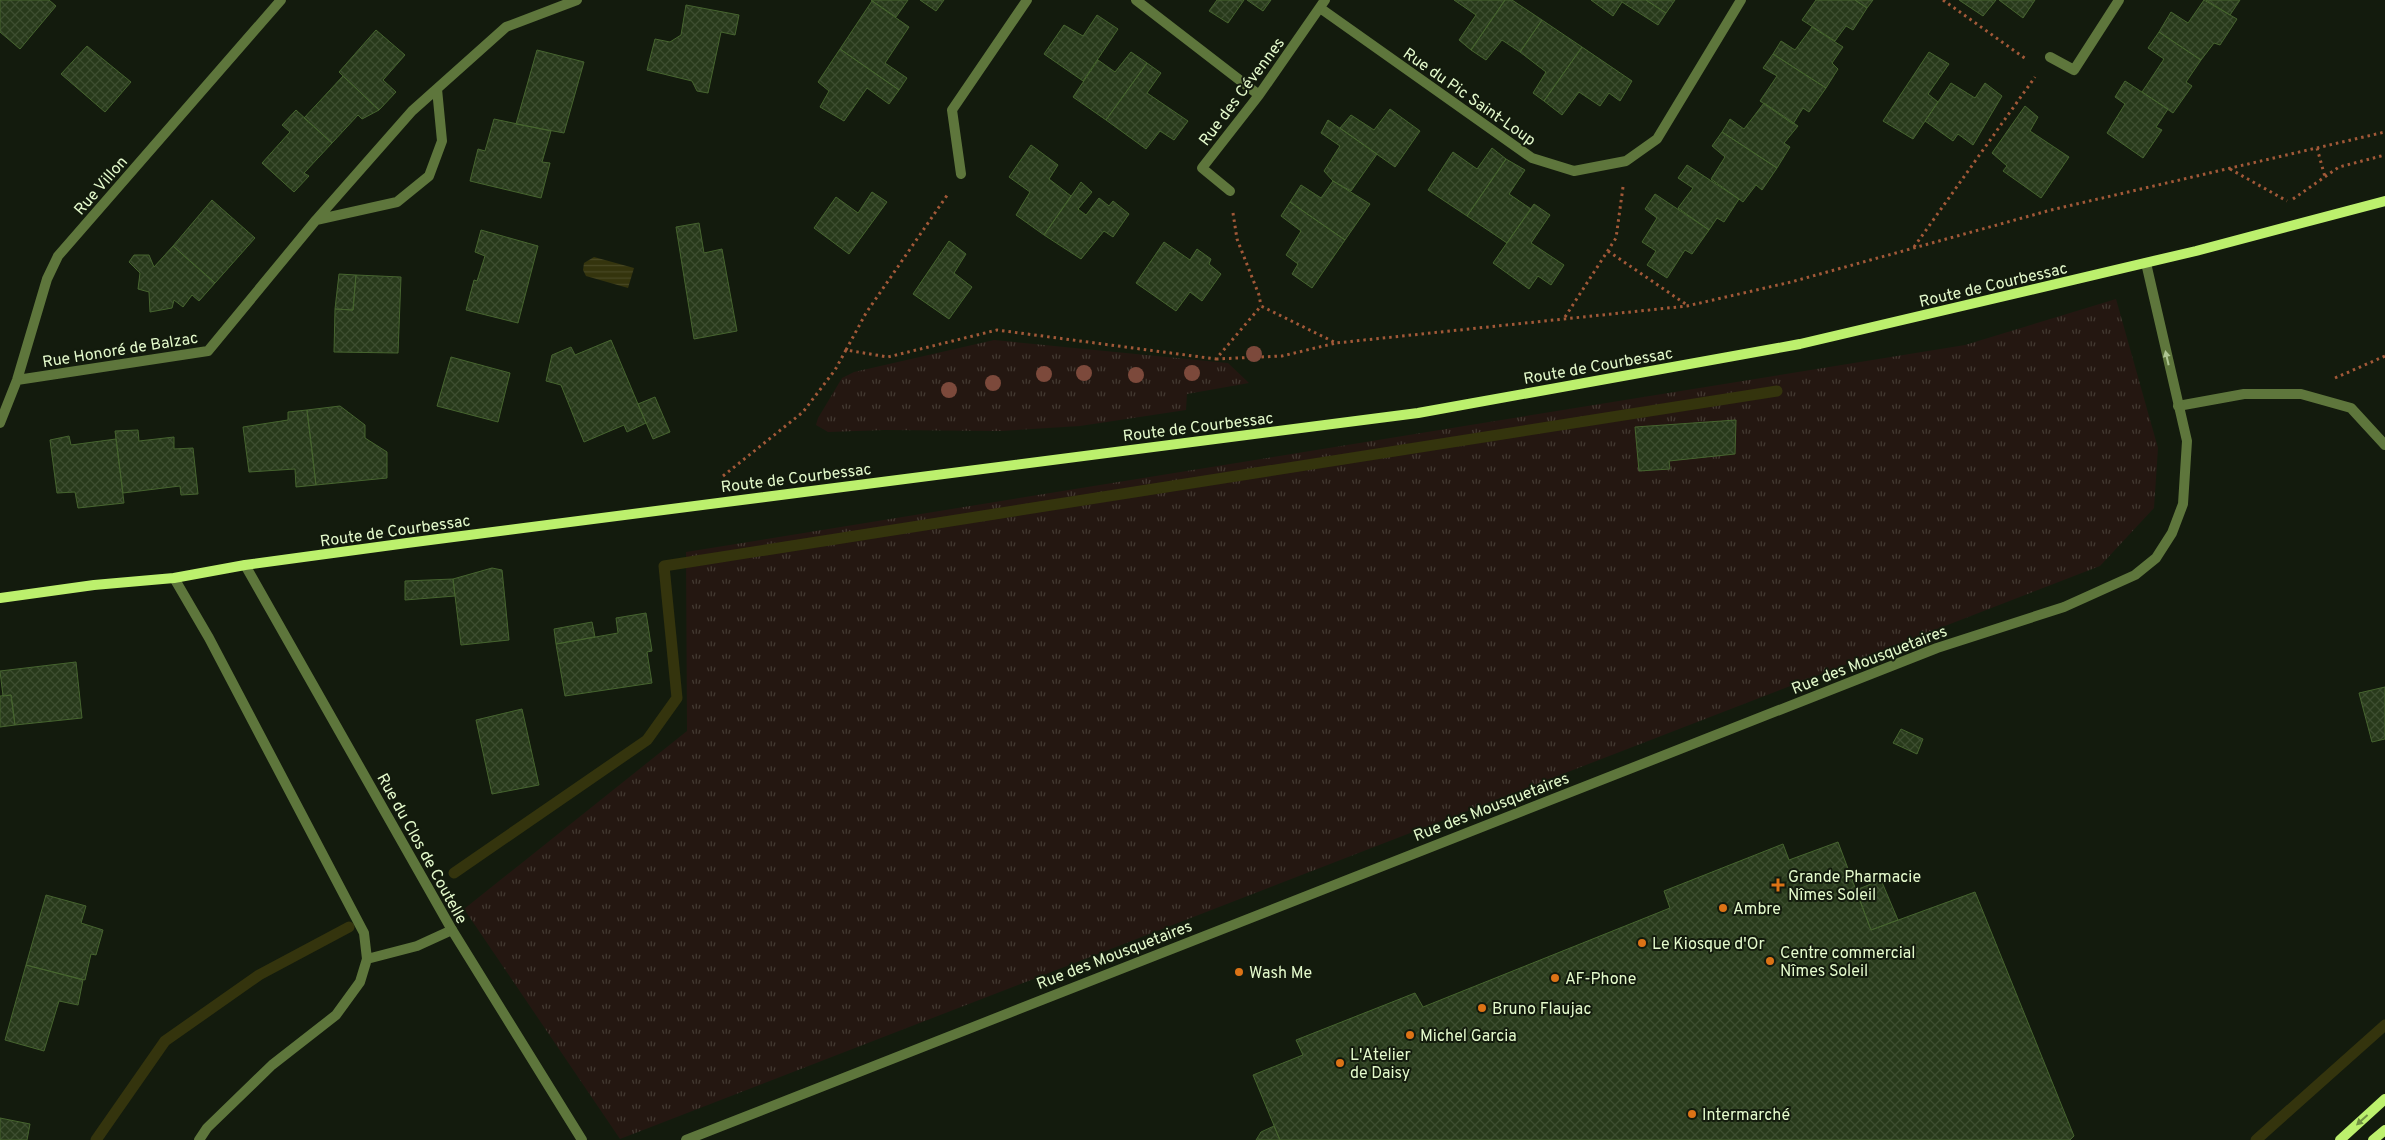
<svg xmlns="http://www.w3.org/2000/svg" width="2385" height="1140" font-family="Overpass,sans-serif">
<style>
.grass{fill:url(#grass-tufts)}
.water{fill:url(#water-rules)}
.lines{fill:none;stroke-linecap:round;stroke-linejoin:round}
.stream{stroke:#34340d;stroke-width:11}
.building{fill:url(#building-cross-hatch);stroke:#46642f}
.path{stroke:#a25938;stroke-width:3;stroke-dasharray:2.5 4;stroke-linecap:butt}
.lane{stroke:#5e763c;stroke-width:10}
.street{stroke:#5e763c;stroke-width:10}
.secondary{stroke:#bcf06d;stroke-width:10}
.tree{fill:#7c493b}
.oneway{fill:#aec592}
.oneway2{fill:#709042}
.poi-dot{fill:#dc7316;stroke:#131b0d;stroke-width:2}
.labels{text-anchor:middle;stroke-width:4;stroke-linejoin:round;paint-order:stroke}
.street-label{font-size:16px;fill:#e4facc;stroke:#131b0d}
.poi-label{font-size:16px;fill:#e4facc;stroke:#131b0d;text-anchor:start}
</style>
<defs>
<pattern id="grass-tufts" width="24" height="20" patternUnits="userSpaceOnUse" patternTransform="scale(1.25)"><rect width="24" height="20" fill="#241711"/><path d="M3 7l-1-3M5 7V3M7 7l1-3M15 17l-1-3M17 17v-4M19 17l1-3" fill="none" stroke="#443a32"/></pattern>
<pattern id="water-rules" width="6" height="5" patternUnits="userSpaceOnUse" patternTransform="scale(1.25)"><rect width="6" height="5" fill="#34340d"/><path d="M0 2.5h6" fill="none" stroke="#484824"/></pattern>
<pattern id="building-cross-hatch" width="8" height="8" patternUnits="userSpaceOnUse" patternTransform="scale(1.25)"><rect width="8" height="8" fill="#283a1b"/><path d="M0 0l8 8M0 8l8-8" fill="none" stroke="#3d4e30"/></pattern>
</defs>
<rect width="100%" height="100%" fill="#131b0d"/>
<path class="grass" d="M2116,299L2158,448L2154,508L2100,566L620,1139L464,909L687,731L686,552L1965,345Z
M994,340L1228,363L1249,383L1187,394L1186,410L1080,426L1000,431L885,430L828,432L816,425L818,418L842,378L854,372Z"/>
<path class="water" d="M594,257L634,268L628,288L586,276L583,270L584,263Z"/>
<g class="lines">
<path class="stream" d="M454,873L647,740L677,698L664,566L1777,391
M96,1140L165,1041L259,975L349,927
M2256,1140L2385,1025"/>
</g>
<path class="building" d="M0,0H49L56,6L20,49L0,32Z
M871,0H908L896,17Z
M920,0H944L936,11Z
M1217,0H1244L1228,23L1209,11Z
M1247,0H1271L1263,11Z
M1454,0H1505L1471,50L1459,40L1476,15Z
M1505,0H1512L1542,20L1520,52L1502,40L1486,60L1471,50Z
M1591,0H1646L1666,13L1658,25L1622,2L1613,16Z
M1646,0H1675L1666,13Z
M1816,0H1855L1867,8L1853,30L1846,26L1835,41L1802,20Z
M1855,0H1873L1867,8Z
M1959,0H1996L1983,16Z
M1999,0H2035L2023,18Z
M2204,0L2237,19L2220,45L2214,43L2201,60L2159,32L2171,12L2188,23Z
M2206,0H2240L2230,15Z
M872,1L909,27L885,63L907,78L899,90L840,49Z
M686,5L739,15L735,35L721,32L708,93L697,91L692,81L647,70L655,39L670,42L681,35Z
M1097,15L1118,29L1083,81L1044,54L1064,25L1083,36Z
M1542,20L1582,47L1544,101L1533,93L1546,72L1520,52Z
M1812,27L1843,47L1832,63L1838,69L1826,88L1773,54L1781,41L1795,50Z
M376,30L405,55L383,80L396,92L379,110L339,72Z
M2159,32L2201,60L2186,82L2192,86L2173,113L2142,92L2164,59L2148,48Z
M87,46L131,82L105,112L61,74Z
M1582,47L1632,81L1620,101L1609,93L1600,106L1579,92L1562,115L1544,101Z
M840,49L899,90L889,104L867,88L844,121L820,107L829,91L818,82Z
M537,50L584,62L564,133L516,124Z
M1131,52L1147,63L1106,120L1073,97L1098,60L1115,72Z
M1929,52L1949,64L1928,94L1938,102L1913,139L1883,121Z
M1773,54L1826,88L1809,112L1803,108L1793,124L1760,101L1777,76L1763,68Z
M1147,63L1161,73L1147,93L1188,121L1174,140L1160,131L1146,149L1106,120Z
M343,76L379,110L362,119L358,115L332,143L304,118Z
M2125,81L2168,109L2156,127L2162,130L2143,158L2107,133L2125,104L2115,97Z
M1951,83L1975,98L1985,83L2002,96L1973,145L1958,134L1953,141L1925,121Z
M1764,103L1798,126L1784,143L1790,147L1777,168L1722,132L1730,119L1744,129Z
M2025,106L2038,117L2030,131L2069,157L2041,198L2003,171L2007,166L1992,153Z
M1390,109L1420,131L1395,167L1340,128L1351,115L1374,130Z
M296,110L332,143L304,173L309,176L294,192L262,163L290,132L282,125Z
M494,119L551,131L542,162L550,163L541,198L470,181L478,149L485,151Z
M1328,120L1377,154L1351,191L1333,181L1324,171L1340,146L1321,133Z
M1722,132L1777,168L1762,190L1756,185L1743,202L1711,179L1725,157L1712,146Z
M1031,145L1058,165L1049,179L1071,196L1044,235L1016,215L1030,192L1009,177Z
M1492,148L1506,159L1467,216L1428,190L1453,152L1477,169Z
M1506,159L1525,170L1509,194L1531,209L1507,243L1467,216Z
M1687,165L1739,199L1724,222L1717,218L1709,230L1678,208L1693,188L1678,178Z
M1333,181L1370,204L1345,240L1290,202L1301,185L1321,198Z
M1081,182L1092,192L1078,209L1086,215L1099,198L1109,206L1113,201L1129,214L1113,237L1104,231L1081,259L1044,235Z
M872,192L887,202L849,254L814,228L836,197L858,213Z
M1655,194L1709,230L1692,254L1685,250L1667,278L1647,265L1656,251L1642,242L1657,218L1645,209Z
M212,200L255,238L215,283L173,246Z
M1290,202L1345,240L1312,288L1292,274L1298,264L1286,255L1301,231L1281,216Z
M1534,204L1550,215L1531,243L1564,265L1551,285L1538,276L1529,289L1493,263Z
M699,223L704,253L722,249L737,331L694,339L676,227Z
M481,230L538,246L518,323L466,310L474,280L477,281L485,256L475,252Z
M949,241L966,254L954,273L972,287L949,319L913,294Z
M1164,242L1190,260L1197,249L1211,259L1209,264L1221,274L1202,301L1190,292L1176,311L1136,283Z
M173,246L215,283L199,301L192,295L183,307L174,300L172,308L150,312L149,292L138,289L140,273L129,262L134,255H149L154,267Z
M339,274L356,275L353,310L335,309Z
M356,275L401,277L398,353L334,352L335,309L353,310Z
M611,340L646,423L627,432L624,425L584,442L561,385L546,381L552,355L571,347L575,355Z
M451,357L510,373L498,422L437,406Z
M655,397L670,432L653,439L638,404Z
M340,406L365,425V438L387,452V478L316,485L307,410Z
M307,410L316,485L296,487L295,469L249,472L243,427L288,420V412Z
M1736,420L1735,454L1669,461L1670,469L1639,471L1635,427Z
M138,430L139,441L174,437V449L193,448L198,494L181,495L180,486L123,493L115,431Z
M69,436L71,445L116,439L124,503L78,508L75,492L57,493L50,440Z
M492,568L502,570L509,640L461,645L453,579Z
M453,579L455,596L405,600V581Z
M646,613L652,651L647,652L652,683L565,696L556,644L618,633L616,618Z
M592,622L595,637L556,644L554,629Z
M76,662L82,718L15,725L11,695L3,696L0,671Z
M2385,687V739L2372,742L2359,693Z
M11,695L15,725L0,727V696Z
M522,709L539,785L492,794L476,720Z
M1901,729L1923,739L1917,754L1893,743Z
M1838,842L1871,930L1975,892L2074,1136L2070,1140H1280L1253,1075L1303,1055L1296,1040L1415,993L1423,1007L1670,908L1664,891L1783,844L1789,860Z
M1881,880L1898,920L1871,930L1856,890Z
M46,895L86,906L81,923L103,930L96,955L91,954L85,980L26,965Z
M26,965L83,980L78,1005L59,1001L44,1051L5,1040Z
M0,1118L30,1124L27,1140H0Z
M1274,1126L1280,1140H1256L1261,1132Z"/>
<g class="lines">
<path class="path" d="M1943,0L2026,59
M2317,148L2325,177
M2230,169L2287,201
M2293,199L2339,167L2385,155
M1233,213L1237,239L1259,295L1261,306
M1914,247L2035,77
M1608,251L1687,305
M1565,317L1616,238L1623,187
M846,350L866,313L948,194
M1216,359L1282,356L1336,343
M2335,378L2385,356
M723,476L803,412L835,370L846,350L888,357L997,330L1216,359L1261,306L1336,343L1687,306L1791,282L2051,210L2385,132"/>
<path class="lane" d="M2178,406L2244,394H2301L2351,408L2385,445
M174,578L209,638L364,933L367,959L360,982L336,1015L272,1065L207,1128L199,1140
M367,959L417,946L452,930"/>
<path class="street" d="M1136,0L1259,95
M1320,8L1532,158L1574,171L1626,161L1657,139L1741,0
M2050,57L2074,70L2119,0
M961,174L952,110L1027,0
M1230,191L1202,168L1259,95L1325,0
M316,220L397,202L429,176L442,141L437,89
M17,380L208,351L316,220L412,111L506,27L577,0
M0,423L17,380L47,279L58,256L281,0
M245,565L452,930L582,1140
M686,1140L1937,648L2064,607L2135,575L2156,558L2172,533L2183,504L2187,441L2146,263"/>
<path class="secondary" d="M0,598L94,585L174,578L245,565L407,543L1418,413L1800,344L2196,251L2385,201
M2340,1140L2385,1099
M2373,1140L2385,1130"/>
</g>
<g class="tree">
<circle cx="1254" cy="354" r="8"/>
<circle cx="1084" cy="373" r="8"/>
<circle cx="1192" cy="373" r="8"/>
<circle cx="1044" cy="374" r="8"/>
<circle cx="1136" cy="375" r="8"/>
<circle cx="993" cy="383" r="8"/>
<circle cx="949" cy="390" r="8"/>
</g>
<defs><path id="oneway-solid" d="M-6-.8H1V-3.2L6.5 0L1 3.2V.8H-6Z" transform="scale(1.25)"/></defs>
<use class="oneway" href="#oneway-solid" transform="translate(2167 358) rotate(-103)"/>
<use class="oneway2" href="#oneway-solid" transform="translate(2362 1120) rotate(138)"/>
<g class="poi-dot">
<path d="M1775.5 877.5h5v5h5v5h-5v5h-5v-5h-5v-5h5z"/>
<circle cx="1723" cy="908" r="5"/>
<circle cx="1642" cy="943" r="5"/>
<circle cx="1770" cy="961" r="5"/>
<circle cx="1239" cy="972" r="5"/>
<circle cx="1555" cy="978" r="5"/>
<circle cx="1482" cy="1008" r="5"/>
<circle cx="1410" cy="1035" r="5"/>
<circle cx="1340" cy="1063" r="5"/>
<circle cx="1692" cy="1114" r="5"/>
</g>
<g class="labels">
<g class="street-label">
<text transform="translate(1241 91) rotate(-53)" y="6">Rue des Cévennes</text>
<text transform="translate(1470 96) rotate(35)" y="6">Rue du Pic Saint-Loup</text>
<text transform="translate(100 185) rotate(-49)" y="6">Rue Villon</text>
<text transform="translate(1993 284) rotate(-13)" y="6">Route de Courbessac</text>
<text transform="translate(120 349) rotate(-9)" y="6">Rue Honoré de Balzac</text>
<text transform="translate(1598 365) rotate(-10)" y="6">Route de Courbessac</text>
<text transform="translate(1198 426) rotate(-7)" y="6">Route de Courbessac</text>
<text transform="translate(796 477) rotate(-7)" y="6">Route de Courbessac</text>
<text transform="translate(395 530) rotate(-8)" y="6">Route de Courbessac</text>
<text transform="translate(1869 659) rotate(-21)" y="6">Rue des Mousquetaires</text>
<text transform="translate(1491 806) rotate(-21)" y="6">Rue des Mousquetaires</text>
<text transform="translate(423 848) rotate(61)" y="6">Rue du Clos de Coutelle</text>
<text transform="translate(1114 954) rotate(-21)" y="6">Rue des Mousquetaires</text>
</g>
<g class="poi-label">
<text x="1788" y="882">Grande Pharmacie<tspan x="1788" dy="18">Nîmes Soleil</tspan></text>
<text x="1733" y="914">Ambre</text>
<text x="1652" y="949">Le Kiosque d'Or</text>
<text x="1780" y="958">Centre commercial<tspan x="1780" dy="18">Nîmes Soleil</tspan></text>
<text x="1249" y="978">Wash Me</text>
<text x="1565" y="984">AF-Phone</text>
<text x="1492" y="1014">Bruno Flaujac</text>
<text x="1420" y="1041">Michel Garcia</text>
<text x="1350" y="1060">L'Atelier<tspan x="1350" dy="18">de Daisy</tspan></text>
<text x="1702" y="1120">Intermarché</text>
</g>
</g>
</svg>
